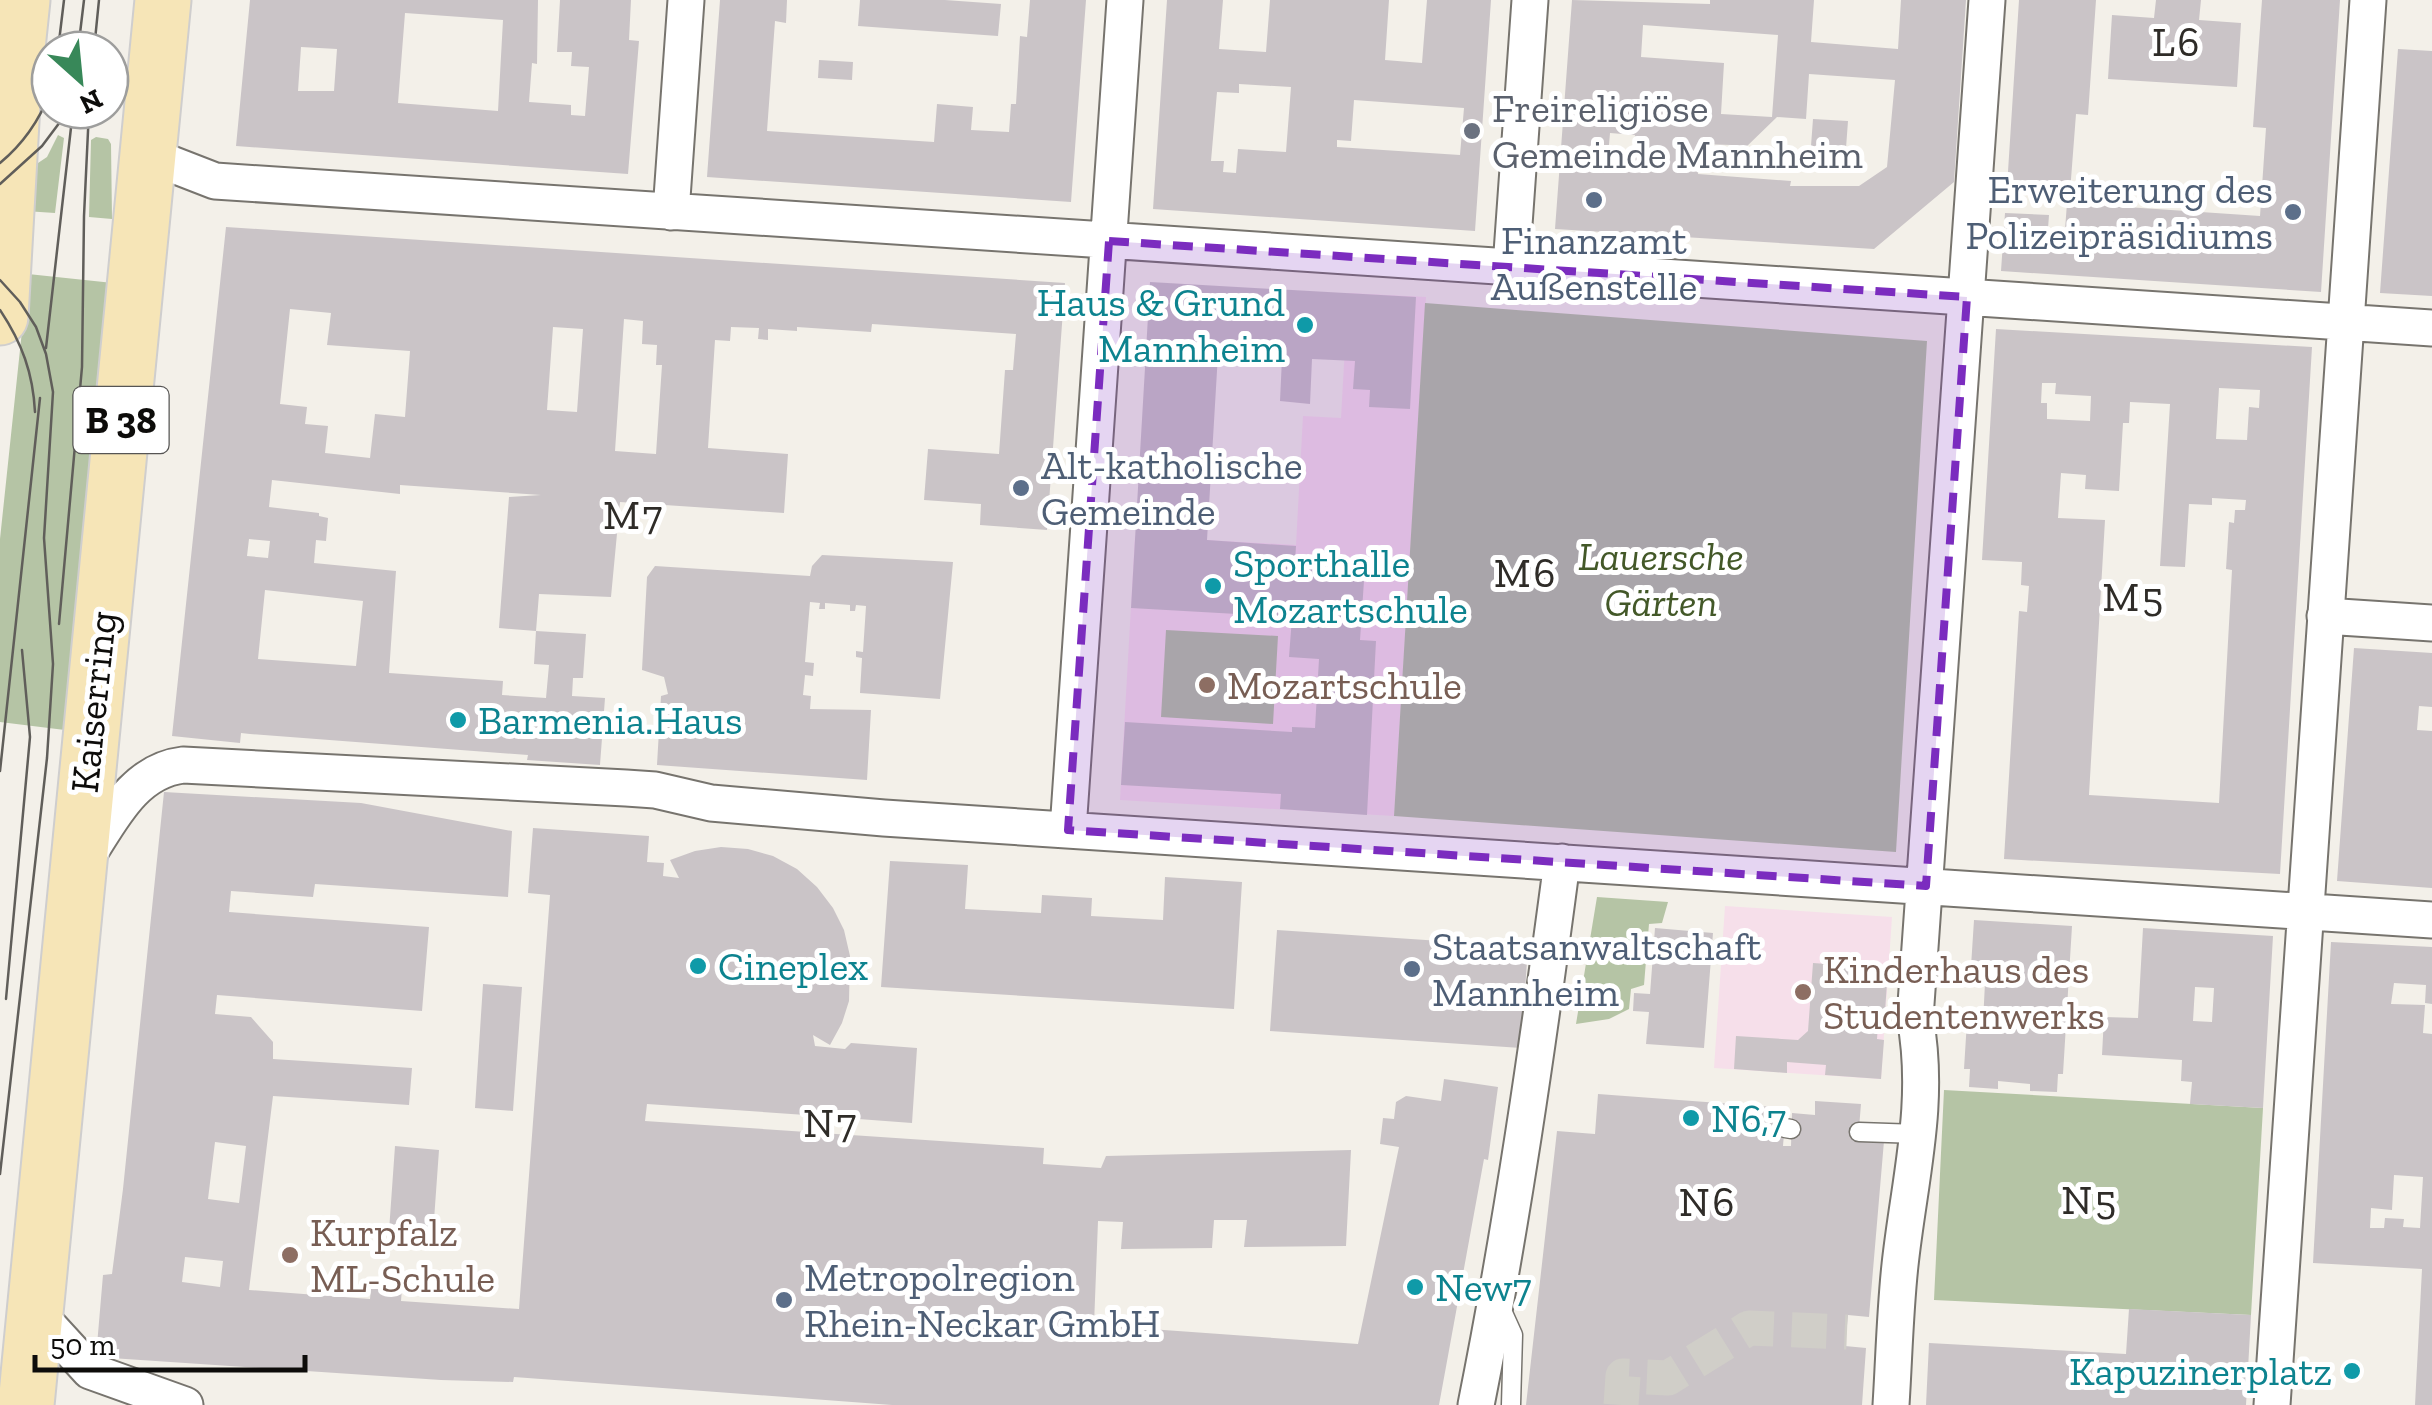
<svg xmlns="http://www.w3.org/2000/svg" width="2432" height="1405" font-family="'Zilla Slab',serif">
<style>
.education{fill:#f6dfea}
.green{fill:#b5c4a5}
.building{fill:#cac4c7;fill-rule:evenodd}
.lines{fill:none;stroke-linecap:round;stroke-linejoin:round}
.street-tunnel{stroke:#d0cec8;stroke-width:35;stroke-dasharray:35 18;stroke-linecap:butt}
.lane-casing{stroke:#77746e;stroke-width:21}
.street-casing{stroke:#77746e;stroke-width:39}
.primary-casing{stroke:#cfcece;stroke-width:59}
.lane{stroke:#fff;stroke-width:18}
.street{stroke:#fff;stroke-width:35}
.primary{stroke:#f6e5b7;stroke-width:55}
.tram{stroke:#605e5a;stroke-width:2.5}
.marked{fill:#7b2cbf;fill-opacity:0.2;stroke:#7b2cbf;stroke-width:8;stroke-dasharray:20 12;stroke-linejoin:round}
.worship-dot{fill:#6b7280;stroke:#fff;stroke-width:4}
.service-dot{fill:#5c6f8a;stroke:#fff;stroke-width:4}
.culture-dot{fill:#0f9aa8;stroke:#fff;stroke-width:4}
.education-dot{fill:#8d6e63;stroke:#fff;stroke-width:4}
.labels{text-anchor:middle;stroke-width:10;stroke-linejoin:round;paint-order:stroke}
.shield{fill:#fff;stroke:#565554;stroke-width:2.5}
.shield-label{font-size:38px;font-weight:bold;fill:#0d0c0a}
.worship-label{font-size:40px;fill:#5b616d;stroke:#fff;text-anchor:start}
.service-label{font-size:40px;fill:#4e5e75;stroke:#fff;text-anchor:start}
.culture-label{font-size:40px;fill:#0d838f;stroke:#fff;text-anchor:start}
.park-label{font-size:40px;font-style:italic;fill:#435828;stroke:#fff}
.education-label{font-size:40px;fill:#785e54;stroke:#fff;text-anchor:start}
.street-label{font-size:40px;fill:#0d0c0a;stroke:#fff}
.neighbourhood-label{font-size:42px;letter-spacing:2.5px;fill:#2f2c28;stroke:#fff}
</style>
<rect width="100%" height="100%" fill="#f3f0e9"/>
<path class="education" d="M1348,293L1426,297L1394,816L1120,800L1135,536L1296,545L1303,416L1341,418Z
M1725,906L1892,917L1881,1079L1714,1068Z"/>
<path class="green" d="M58,135L64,138L55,213L25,211L26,171L47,157Z
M96,137L108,139L111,144L112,219L89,217L91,140Z
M28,274L113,283L73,731L0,722V539Z
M1425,303L1927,341L1896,852L1394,816Z
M1166,630L1278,636L1273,724L1161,717Z
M1597,897L1668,902L1662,923L1649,924L1644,985L1631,989L1629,1009L1609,1019L1576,1024Z
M1944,1090L2263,1108L2251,1315L1934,1300Z"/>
<path class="building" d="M250,0H538L537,64L532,63L529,102L571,105V115L585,116L589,67L571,66L572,52H557L560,0H631L629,40L639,41L628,174L236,146ZM405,13L503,20L498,111L398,103ZM301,47L337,49L334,91H298Z
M720,0H787L786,23L775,21L767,131L934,142L937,104L973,107L971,130L1009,132L1011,104H1016L1020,36L1027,37L1030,0H1086L1071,202L707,177Z
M860,0H945L1001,4L998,36L858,26Z
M1167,0H1223L1219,49L1266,52L1270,0H1389L1385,60L1422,63L1427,0H1491L1475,231L1153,209ZM1239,84L1291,87L1286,152L1238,149L1236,173L1223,172L1224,161H1211L1217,92L1239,93ZM1354,100L1464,108L1460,155L1337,147V140L1351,141Z
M1572,0L1710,4V0H1814L1811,42L1898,49L1901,0H1966L1954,182L1874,249L1555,229ZM1643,25L1778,35L1772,117L1721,114L1724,63L1641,57ZM1809,74L1895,80L1887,167L1859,186H1790L1791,181L1698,174L1700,144L1732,145L1743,150L1777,117L1806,119ZM1610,133L1635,135L1632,170L1607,168Z
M2019,0H2096L2088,115L2076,114L2070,192L2007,187Z
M2156,0H2201L2199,20L2241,23L2237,87L2108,79L2112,15L2154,18Z
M2262,0H2340L2321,292L2001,271L2005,213L2049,215L2047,242L2064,243L2067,203L2260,216L2266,128L2253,127Z
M2398,49L2432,51V296L2380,293Z
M819,60L853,62L852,80L818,78Z
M1813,119L1848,121L1846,148L1811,146Z
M226,227L1065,283L1047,530L980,525L981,504L924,500L928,449L999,454L1005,370H1013L1016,334L872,324L871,332L797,327V331L768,329V340L758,339L759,328L731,327L730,341L715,340L708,448L788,454L784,513L620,502L611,597L539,594L536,631L499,628L509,497L541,495L400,485V494L272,480L269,507L319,513V516L328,518L326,541L316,540L314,563L396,571L389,673L503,681L502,695L546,698L549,665L534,664L536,631L586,634L583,678H573L572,696L605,698L600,765L527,760L528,755L250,734L241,733L240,743L172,736ZM290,309L331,313L327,345L410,351L405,417L375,414L370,458L325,453L328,426L305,424L307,407L280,404ZM624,319L643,321L642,344L657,345L656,365H662L656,454L615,451ZM553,327L583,329L577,412L547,410ZM249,539L270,541L268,558L247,556ZM265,590L363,601L356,666L258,659Z
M1150,282L1416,297L1410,409L1369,407L1370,390L1353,389L1355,361L1312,359L1310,404L1280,401L1282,358L1218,354L1207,540L1296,546L1295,562L1365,566L1360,640L1376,641L1367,815L1280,809L1281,794L1121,785L1125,722L1292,732V727L1315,728L1319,659L1289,657L1292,617L1131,608Z
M1996,329L2312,347L2280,874L2004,859L2019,611L2027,612L2029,586L2021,585L2022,562L1982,560ZM2042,383H2056L2055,394L2091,396L2090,421L2047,419V403H2041ZM2219,388L2260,390L2259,408L2249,407L2247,440L2216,439ZM2130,402L2170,404L2160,566L2185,567L2189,504L2212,505V498L2246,500L2245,510H2235L2234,523L2229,522L2226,569L2232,570L2219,803L2089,795L2105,520L2058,518L2061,473L2086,475L2085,489L2119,491L2123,423H2129Z
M822,555L953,562L940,699L860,693L862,658L856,657V651L863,652L866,606L856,605L855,611H850V605L825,603V609H819L820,603L810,602L805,662L814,663L813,676L805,675L803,695L811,696L810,709L871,710L867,780L657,765L661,696L668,694L664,677L642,670L647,577L655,566L810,576L812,566Z
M2354,648L2432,653V707L2419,706L2417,730L2432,731V888L2337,881Z
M164,792L361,803L512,831L508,897L315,884L313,897L231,891L229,912L429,927L422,1011L217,995L215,1014L251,1017L273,1042V1059L412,1068L409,1105L273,1096L249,1290L370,1299L372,1278L398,1280L397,1288H402L401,1301L519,1309L550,895L528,893L533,828L649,836L647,862L664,863L663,876L679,878L670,860L695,851L721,847L748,849L773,856L797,869L817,887L833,908L844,930L850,956L849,1001L842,1023L830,1045L813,1035L815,1046L845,1049L851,1043L917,1048L912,1123L845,1118L838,1110L821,1109L820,1116L647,1104L645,1121L1044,1148L1043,1164L1101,1168L1106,1156L1351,1150L1346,1246L1244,1247L1247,1220H1214L1212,1248L1121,1249L1123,1222L1098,1221L1094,1325L1358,1344L1399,1147L1380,1144L1383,1118L1394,1119L1396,1102L1406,1096L1441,1101L1444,1079L1498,1087L1488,1160L1484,1159L1439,1405H892L514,1377L513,1382L441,1380L96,1357L103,1275L112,1274L123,1189ZM215,1142L246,1146L239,1203L208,1199ZM185,1257L223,1261L220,1287L182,1282Z
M890,861L968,865L965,909L1041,913L1042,895L1092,898L1091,916L1163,920L1165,877L1242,882L1234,1009L881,987Z
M1974,920L2072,926L2063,1074H2058L2057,1092L2030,1091V1084L1998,1081V1089L1969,1087L1970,1069H1964L1967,1021L1983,1022L1985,983L1970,982Z
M1655,928L1713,933L1704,1048L1646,1044L1649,1012L1633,1011L1634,993L1650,994Z
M2143,928L2273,936L2263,1108L2190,1104L2192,1082L2181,1081L2182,1060L2102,1055L2104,1017L2138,1018ZM2195,987L2214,988L2212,1022L2193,1021Z
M1277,930L1528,947L1521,1048L1270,1031Z
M2331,942L2432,947V1004L2425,1003L2426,985L2394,983L2391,1004L2425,1005L2423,1033L2432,1034V1405H2415L2422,1269L2313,1263ZM2394,1175L2423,1177L2420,1228L2403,1227L2404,1219L2385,1218L2384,1228H2370L2371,1208L2392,1210Z
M1841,959L1859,960V967L1888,969L1884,1025L1878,1024L1877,1039L1884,1040L1881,1079L1825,1075L1826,1065L1787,1062V1073L1734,1069L1736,1036L1798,1040L1808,1031L1813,963L1840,965Z
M483,984L522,987L513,1111L475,1108Z
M1598,1094L1786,1108L1783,1146H1791L1792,1113L1815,1115V1101L1861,1104L1858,1140L1884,1141L1869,1317L1848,1315L1845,1346L1866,1348L1862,1405H1526L1557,1131L1595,1134Z
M395,1146L439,1150L433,1234L389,1231Z
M2129,1309L2251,1315L2246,1405H1926L1929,1343L2126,1354Z"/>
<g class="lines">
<path class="street-tunnel" d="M1621,1405L1623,1376L1668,1378L1749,1328L1847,1332"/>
<g class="lane-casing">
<path id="lane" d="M1785,1128L1791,1129
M1859,1132L1918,1134
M1499,1304L1513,1335L1511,1405"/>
</g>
<g class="street-casing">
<path id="street" d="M148,155L215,181L2432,328
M671,212L686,0
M1511,267L1530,0
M2325,616L2432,623
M1068,830L1125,0
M86,858C111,820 133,771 183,765L626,788L655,790L711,803L884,818L2432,920
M35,1311L90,1371L185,1405
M1476,1405C1512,1225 1538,1044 1562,862
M1891,1405C1894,1358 1895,1311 1900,1265C1909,1181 1931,1103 1915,1018L1987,0
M2272,1405L2368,0"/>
</g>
<g class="primary-casing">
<path id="primary" d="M0,317L13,86L22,0
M26,1405L163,0"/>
</g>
<use href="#lane" class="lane"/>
<use href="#street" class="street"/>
<use href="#primary" class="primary"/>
<path class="tram" d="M58,50L64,0
M78,50L84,0
M94,50L99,0
M0,163C23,144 39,121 50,93
M0,184L42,146L69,110
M0,280L20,302L36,327L46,354L53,392L44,538L53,664L47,758L0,1174
M0,310C22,343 33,373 35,412
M46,348L73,110
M59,624L82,367L84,216L89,110
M0,771L40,398
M6,999L30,737L22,650"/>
</g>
<path class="marked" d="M1109,241L1967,297L1926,886L1068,830Z"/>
<circle class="worship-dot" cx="1472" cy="131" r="10"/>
<g class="service-dot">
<circle cx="1594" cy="200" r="10"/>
<circle cx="2293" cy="212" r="10"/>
<circle cx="1021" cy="488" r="10"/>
<circle cx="1412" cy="969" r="10"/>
<circle cx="784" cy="1300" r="10"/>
</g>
<g class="culture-dot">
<circle cx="1305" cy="325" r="10"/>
<circle cx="1213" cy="586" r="10"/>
<circle cx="458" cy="720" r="10"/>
<circle cx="698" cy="966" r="10"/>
<circle cx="1691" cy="1118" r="10"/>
<circle cx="1415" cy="1287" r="10"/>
<circle cx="2352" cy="1371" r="10"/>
</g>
<g class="education-dot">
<circle cx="1207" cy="685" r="10"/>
<circle cx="1803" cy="992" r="10"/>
<circle cx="290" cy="1255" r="10"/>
</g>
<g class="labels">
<rect class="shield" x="73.5" y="387" width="95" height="66" rx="8"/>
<g class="shield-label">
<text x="121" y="433">B 38</text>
</g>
<g class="worship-label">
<text x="1492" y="122">Freireligiöse<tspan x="1492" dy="46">Gemeinde Mannheim</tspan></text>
</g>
<g class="service-label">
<text x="2273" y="203" text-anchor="end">Erweiterung des<tspan x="2273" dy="46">Polizeipräsidiums</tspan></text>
<text x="1594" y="254" text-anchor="middle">Finanzamt<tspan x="1594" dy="46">Außenstelle</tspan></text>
<text x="1041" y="479">Alt-katholische<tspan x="1041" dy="46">Gemeinde</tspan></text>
<text x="1432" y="960">Staatsanwaltschaft<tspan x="1432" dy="46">Mannheim</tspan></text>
<text x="804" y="1291">Metropolregion<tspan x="804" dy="46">Rhein-Neckar GmbH</tspan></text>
</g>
<g class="culture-label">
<text x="1285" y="316" text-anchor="end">Haus &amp; Grund<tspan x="1285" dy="46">Mannheim</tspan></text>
<text x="1233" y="577">Sporthalle<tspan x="1233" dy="46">Mozartschule</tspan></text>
<text x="478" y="734">Barmenia.Haus</text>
<text x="718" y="980">Cineplex</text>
<text x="1711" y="1132">N6,7</text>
<text x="1435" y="1301">New7</text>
<text x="2332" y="1385" text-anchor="end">Kapuzinerplatz</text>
</g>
<g class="park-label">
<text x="1661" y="570">Lauersche<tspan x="1661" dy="46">Gärten</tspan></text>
</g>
<g class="education-label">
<text x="1227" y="699">Mozartschule</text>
<text x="1823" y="983">Kinderhaus des<tspan x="1823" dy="46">Studentenwerks</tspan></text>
<text x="310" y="1246">Kurpfalz<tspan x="310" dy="46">ML-Schule</tspan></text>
</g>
<g class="street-label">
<text transform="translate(93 702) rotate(-84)" y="14">Kaiserring</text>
</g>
<g class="neighbourhood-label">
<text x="2177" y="56">L6</text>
<text x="634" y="529">M7</text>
<text x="1526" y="587">M6</text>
<text x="2134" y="611">M5</text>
<text x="831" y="1137">N7</text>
<text x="2090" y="1214">N5</text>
<text x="1708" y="1216">N6</text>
</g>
</g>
<g transform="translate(80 80) rotate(153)"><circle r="48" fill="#ffffff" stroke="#9e9e9d" stroke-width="2.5"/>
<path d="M0-8L18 38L0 25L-18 38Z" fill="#388859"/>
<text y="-15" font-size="28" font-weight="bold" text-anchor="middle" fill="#0d0c0a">N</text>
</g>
<path d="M35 1355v15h270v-15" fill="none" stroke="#0d0c0a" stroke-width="5"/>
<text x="50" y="1355" font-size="30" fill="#0d0c0a" stroke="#ffffff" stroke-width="8" paint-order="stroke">50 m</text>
</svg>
